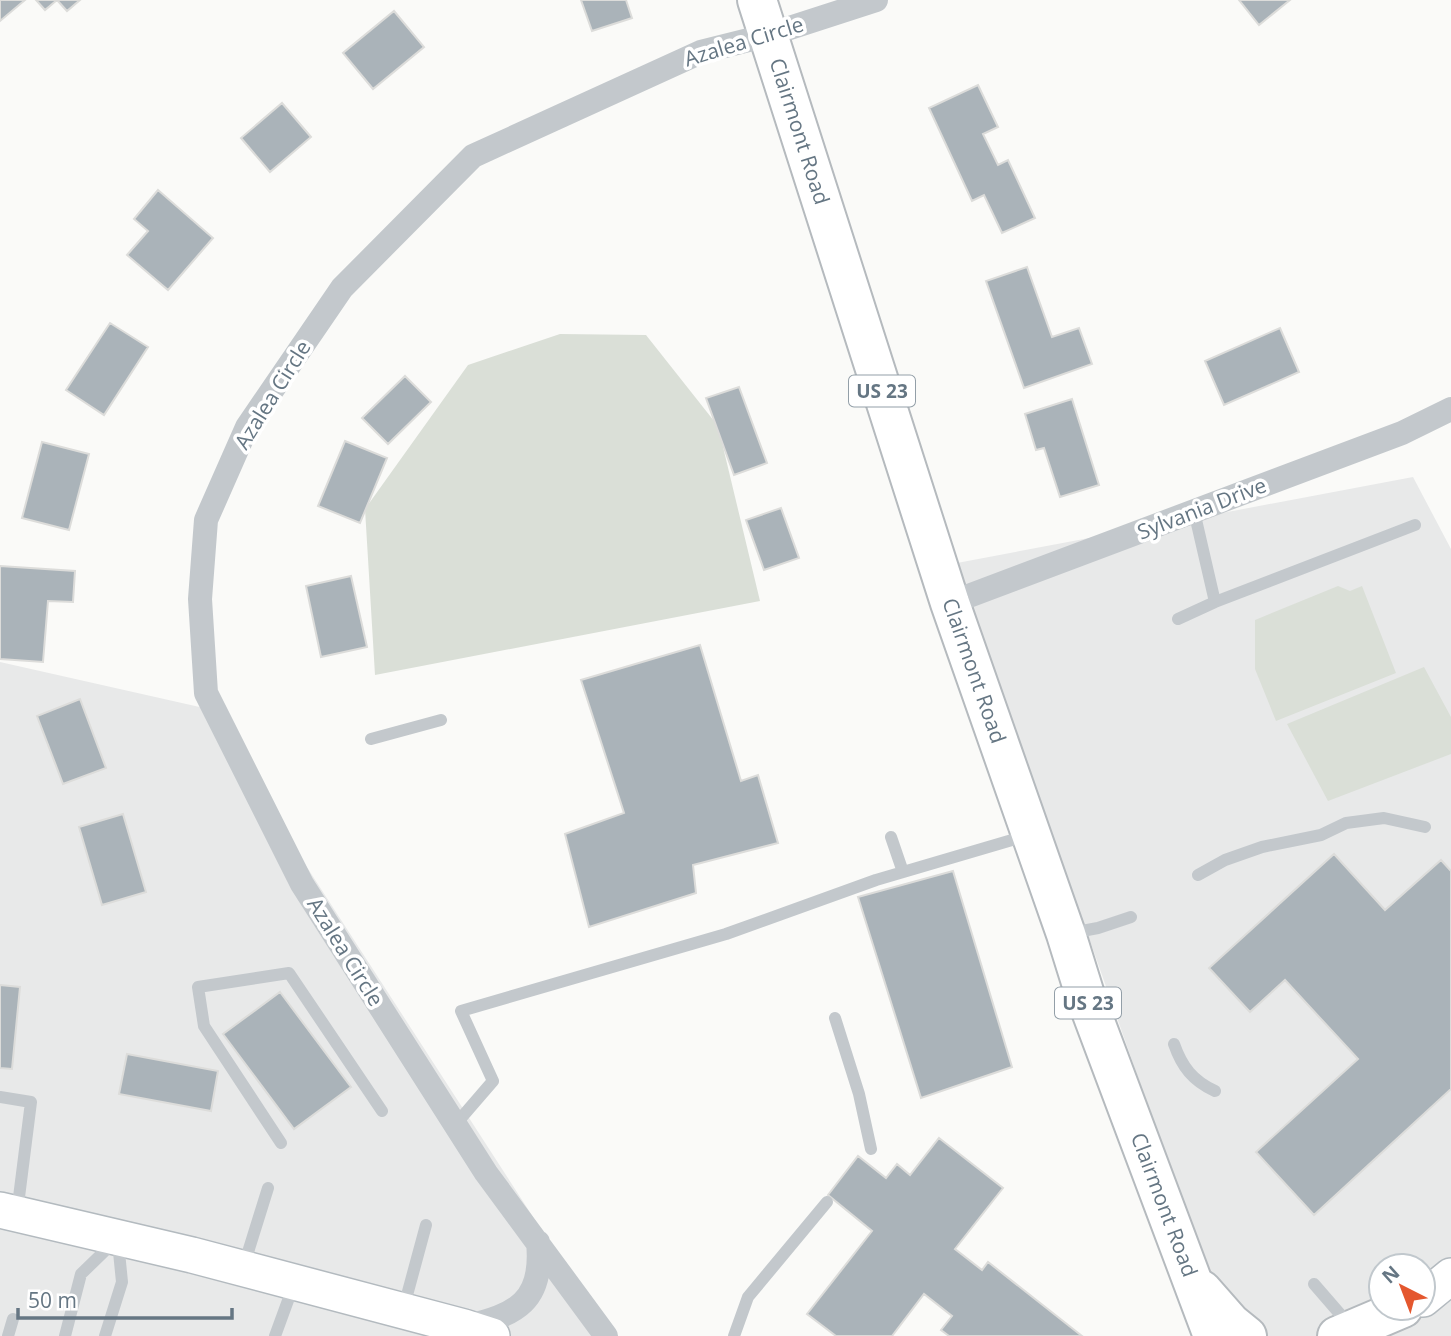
<svg xmlns="http://www.w3.org/2000/svg" width="1451" height="1336" font-family="'Open Sans',sans-serif">
<style>
.built{fill:#e8e9e9;fill-rule:evenodd}
.green{fill:#dadfd7}
.building{fill:#aab3b9;stroke:#dcdcda;stroke-width:2}
.lines{fill:none;stroke-linecap:round;stroke-linejoin:round}
.secondary-casing{stroke:#b3babf;stroke-width:38}
.primary-casing{stroke:#b5babe;stroke-width:42}
.lane{stroke:#c3c8cc;stroke-width:12}
.street{stroke:#c3c8cc;stroke-width:24}
.secondary{stroke:#fff;stroke-width:35}
.primary{stroke:#fff;stroke-width:38}
.labels{text-anchor:middle;stroke-width:7;stroke-linejoin:round;paint-order:stroke}
.shield{fill:#fff;stroke:#939fa8;stroke-width:2}
.shield-label{font-size:19px;font-weight:bold;fill:#657683}
.street-label{font-size:21px;fill:#657683;stroke:#fff}
</style>
<rect width="100%" height="100%" fill="#fafaf8"/>
<path class="built" d="M1413,477L1451,549V1336H1229L957,563ZM1381,1266H1423V1308H1381Z
M0,662L204,708L610,1336H0Z"/>
<path class="green" d="M560,334L646,335L718,426L760,601L375,675L365,509L468,365Z
M1338,586L1350,591L1362,586L1396,673L1276,721L1255,669V620Z
M1424,667L1451,717V754L1328,801L1287,724Z"/>
<path class="building" d="M0,0H25L0,21Z
M36,0H80L67,11L57,0L45,10Z
M581,0H626L632,18L592,31Z
M1239,0H1290L1259,25Z
M394,11L424,47L373,89L343,53Z
M978,85L998,127L983,134L998,165L1008,160L1035,218L1002,233L984,195L972,201L929,108Z
M282,103L311,137L270,172L241,138Z
M158,190L213,238L168,290L127,255L148,231L134,219Z
M1027,267L1052,337L1079,328L1092,364L1024,388L986,281Z
M110,323L148,347L104,415L66,390Z
M1280,328L1299,372L1224,405L1205,361Z
M405,376L431,402L388,444L362,418Z
M739,387L767,463L734,475L706,398Z
M1072,399L1099,485L1060,497L1044,448L1036,450L1025,414Z
M345,441L387,458L360,523L318,506Z
M42,442L89,454L69,530L22,518Z
M781,508L799,558L764,570L746,520Z
M0,566L75,571L73,602L48,601L43,662L0,659Z
M351,576L367,647L321,657L306,586Z
M700,645L741,781L758,775L778,843L693,865L696,893L589,927L565,834L624,813L581,680Z
M80,699L106,768L63,784L37,716Z
M123,814L146,892L102,905L79,827Z
M1334,854L1385,910L1441,860L1451,871V1089L1314,1215L1256,1152L1358,1059L1285,980L1250,1012L1209,968Z
M953,871L1012,1067L921,1098L858,897Z
M0,985L20,987L12,1069L0,1068Z
M280,992L351,1087L294,1129L223,1034Z
M127,1054L218,1071L211,1111L119,1094Z
M939,1138L1003,1188L955,1249L982,1270L988,1262L1082,1336H949L941,1330L952,1316L924,1294L892,1336H836L807,1314L872,1231L828,1195L858,1156L886,1178L897,1164L910,1175Z"/>
<g class="lines">
<g class="secondary-casing">
<path id="secondary" d="M0,1210L192,1255L464,1327L492,1336
M1423,1299L1451,1276"/>
</g>
<g class="primary-casing">
<g id="primary">
<path id="s1" d="M757,0L950,603L1066,934L1085,995L1213,1336"/>
<path d="M1202,1290L1231,1323L1247,1336"/>
<path d="M1337,1336L1403,1308"/>
</g>
</g>
<path class="lane" d="M1194,511L1215,602
M1178,619L1215,602L1415,525
M371,739L441,720
M891,837L903,872
M1198,875L1225,860L1262,847L1321,835L1346,823L1384,818L1425,827
M1071,933L1098,928L1131,917
M835,1018L859,1094L871,1149
M1174,1044C1182,1067 1193,1081 1215,1091
M0,1097L31,1102L17,1213
M455,1125L493,1081L461,1011L726,934L876,880L1026,836
M281,1143L204,1026L198,987L289,973L382,1111
M244,1265L268,1188
M1314,1284L1340,1314L1343,1324L1340,1329
M403,1310L426,1225
M8,1336L13,1319
M65,1336L81,1274L115,1241
M105,1336L122,1282L118,1242
M275,1336L294,1284
M734,1336L748,1297L827,1202"/>
<path class="street" d="M950,603L1402,433L1451,409
M464,1327C517,1315 544,1301 538,1242
M606,1336L486,1173L302,884L206,693L200,599L206,520L247,427L342,288L473,156L701,52L768,35L876,0"/>
<use href="#secondary" class="secondary"/>
<use href="#primary" class="primary"/>
</g>
<g class="labels">
<g class="shield">
<rect x="849" y="375.5" width="66" height="31" rx="5"/>
<rect x="1055" y="987.5" width="66" height="31" rx="5"/>
</g>
<g class="shield-label">
<text x="882" y="398">US 23</text>
<text x="1088" y="1010">US 23</text>
</g>
<g class="street-label">
<text transform="translate(744 42) rotate(-17)" y="7">Azalea Circle</text>
<text dy="7" stroke="none"><textPath href="#s1" startOffset="138">Clairmont Road</textPath></text>
<text transform="translate(273 395) rotate(-58)" y="7">Azalea Circle</text>
<text transform="translate(1202 509) rotate(-21)" y="7">Sylvania Drive</text>
<text dy="7" stroke="none"><textPath href="#s1" startOffset="705">Clairmont Road</textPath></text>
<text transform="translate(345 952) rotate(58)" y="7">Azalea Circle</text>
<text dy="7" stroke="none"><textPath href="#s1" startOffset="1272">Clairmont Road</textPath></text>
</g>
</g>
<g transform="translate(1402 1287) rotate(318)"><circle r="33" fill="#ffffff" stroke="#c1c8cd" stroke-width="2"/>
<path d="M0-5L12 26L0 18L-12 26Z" fill="#e4572e"/>
<text y="-10" font-size="19" font-weight="bold" text-anchor="middle" fill="#657683">N</text>
</g>
<path d="M18 1308v10h214v-10" fill="none" stroke="#657683" stroke-width="3.5"/>
<text x="28" y="1308" font-size="21" fill="#657683" stroke="#ffffff" stroke-width="5" paint-order="stroke">50 m</text>
</svg>
